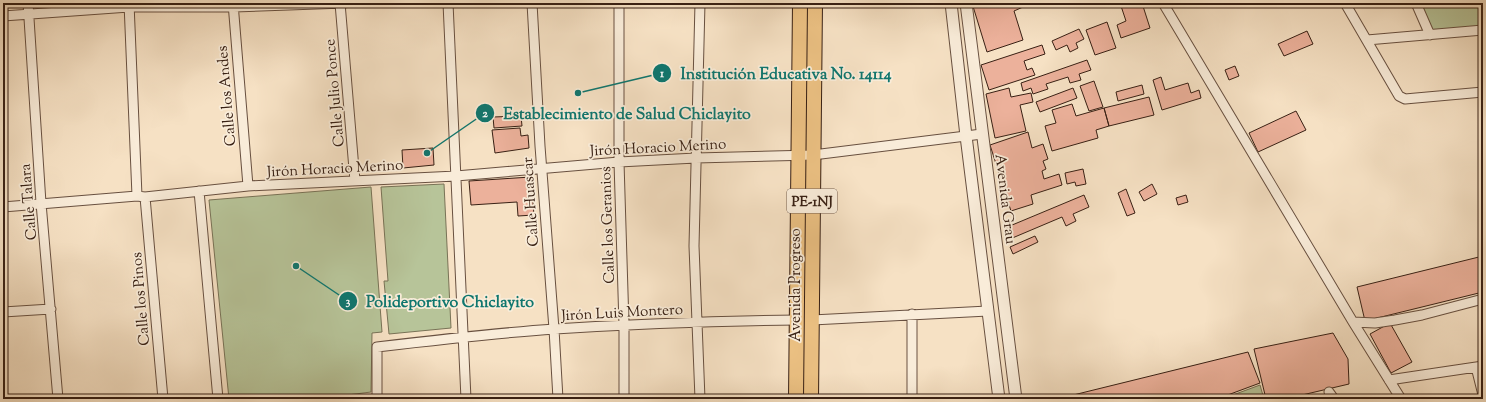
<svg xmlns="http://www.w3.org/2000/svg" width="1486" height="402" font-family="'Sorts Mill Goudy',serif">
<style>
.green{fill:#b7c499;stroke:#787256}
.building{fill:#ecb19b;stroke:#382014}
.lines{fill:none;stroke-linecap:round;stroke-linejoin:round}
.minor-casing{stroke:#685040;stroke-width:11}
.tertiary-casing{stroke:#685040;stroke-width:13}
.primary-casing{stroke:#382014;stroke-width:16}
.minor{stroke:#f9ecd9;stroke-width:9}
.tertiary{stroke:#f9ecd9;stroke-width:11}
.primary{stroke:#ebc082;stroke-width:14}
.labels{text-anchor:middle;stroke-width:3.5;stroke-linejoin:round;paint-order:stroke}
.shield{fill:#f9ecd9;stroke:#725d4f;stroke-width:1}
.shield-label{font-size:14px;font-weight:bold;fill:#382014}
.street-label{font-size:15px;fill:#382014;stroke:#f9ecd9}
.leader{fill:none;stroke:#0f766e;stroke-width:1.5}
.callout-dot{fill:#0f766e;stroke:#f9ecd9;stroke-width:1.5}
.mark-label{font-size:12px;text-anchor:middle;font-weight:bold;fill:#fff}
.callout-label{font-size:16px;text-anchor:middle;font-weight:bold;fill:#0f766e;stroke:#f9ecd9;stroke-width:3.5;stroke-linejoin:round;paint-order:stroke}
</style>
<rect width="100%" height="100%" fill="#f6e1c4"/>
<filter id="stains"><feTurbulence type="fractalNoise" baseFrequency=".005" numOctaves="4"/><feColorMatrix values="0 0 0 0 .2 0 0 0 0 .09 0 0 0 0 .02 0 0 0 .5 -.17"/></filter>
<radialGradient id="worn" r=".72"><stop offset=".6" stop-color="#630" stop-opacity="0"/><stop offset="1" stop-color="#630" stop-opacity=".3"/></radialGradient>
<path class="green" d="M1424,3H1483V26L1432,32L1420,5Z
M444,184L451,328L389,334L384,281H388L381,187Z
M371,187L382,332L372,333L371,392L316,399H229L209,200Z
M1260,385L1264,399H1222Z"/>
<path class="building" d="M972,3H989L990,6L998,3H1022L1023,7L1014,11L1023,40L987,52Z
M1120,3H1142L1150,28L1121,38L1117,25L1126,21Z
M1107,22L1116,48L1095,55L1086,30Z
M1079,29L1084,39L1076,43L1078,48L1070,52L1067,45L1056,50L1052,41Z
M1307,31L1313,44L1284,56L1278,44Z
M1042,45L1045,54L1024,61L1027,70L1032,68L1035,75L989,90L981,65Z
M1087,60L1091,70L1079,74L1081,80L1070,83L1068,77L1046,84L1048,89L1033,94L1031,88L1023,91L1021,83Z
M1235,66L1239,76L1229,80L1225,70Z
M1161,77L1165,90L1188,83L1191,93L1199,90L1201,98L1162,110L1153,80Z
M1094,81L1103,107L1089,111L1080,86Z
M1142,85L1144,94L1118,101L1116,92Z
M1009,88L1011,97L1031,93L1033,102L1020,105L1026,131L995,138L986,94Z
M1073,88L1077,98L1040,112L1036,102Z
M1149,97L1154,115L1109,126L1104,108Z
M1072,104L1076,116L1104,108L1109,126L1096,130L1098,138L1052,151L1045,126L1056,123L1052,110Z
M1296,111L1306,130L1258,152L1249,133Z
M521,116L522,126L494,128L493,117Z
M520,128L521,136L528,135L529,148L495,153L492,130Z
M1028,132L1032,148L1043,144L1048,159L1043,161L1046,169L1042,171L1044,179L1059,174L1062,185L1031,195L1033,204L1011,211L990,145Z
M433,148L434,165L403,168L402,150Z
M1083,169L1086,184L1076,186L1075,182L1067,184L1065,173Z
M531,177L534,215L518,216L517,202L471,205L469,181Z
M1152,184L1157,194L1144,201L1139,192Z
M1126,189L1135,213L1127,216L1118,193Z
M1084,195L1089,207L1073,214L1076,221L1066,226L1062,217L1010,239L1005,228Z
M1186,195L1188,202L1178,205L1176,198Z
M1035,236L1038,242L1013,254L1010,247Z
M1483,256V292L1365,321L1357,287Z
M1390,323L1412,362L1391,373L1370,334Z
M1333,333L1348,359L1349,384L1285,399H1266L1254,349Z
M1248,352L1260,383L1217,399H1057Z"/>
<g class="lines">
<g class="minor-casing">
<path id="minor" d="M28,3L41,203L58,399
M129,3L137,196
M233,3L248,186
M340,3L355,181
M448,3L466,399
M532,3L540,146L554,329L558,399
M619,3V162L624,325V399
M700,3L694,246L700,399
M1163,3L1353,322L1401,399
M1345,3L1399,96L1405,99L1483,92
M1416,3L1430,35
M3,16L129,7H234L345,3
M1367,40L1483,30
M199,191L218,399
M145,197L163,399
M3,207L137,196L145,197L248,186L456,176L619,162L696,158L813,155L982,134
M3,312L51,309
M912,314V399
M812,320L988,311
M1353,322L1375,323L1395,320L1422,315L1483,299
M1476,367L1483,395
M1389,380L1483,366
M1329,392L1334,399
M377,399V347C436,340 495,333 555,329C635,324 716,321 797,320"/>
</g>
<g class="tertiary-casing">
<path id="tertiary" d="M951,3L966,136L999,399
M966,3L1016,399"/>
</g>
<g class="primary-casing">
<path id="primary" d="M796,399L800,3
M811,399L815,3"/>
</g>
<use href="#minor" class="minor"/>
<use href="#tertiary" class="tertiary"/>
<use href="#primary" class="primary"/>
</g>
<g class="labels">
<rect class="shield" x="787" y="189" width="50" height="24" rx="3"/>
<g class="shield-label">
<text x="812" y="206">PE-1NJ</text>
</g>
<g class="street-label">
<text transform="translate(334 93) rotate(-95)" y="5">Calle Julio Ponce</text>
<text transform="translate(226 96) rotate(-95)" y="5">Calle los Andes</text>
<text transform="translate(658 147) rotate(-3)" y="5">Jirón Horacio Merino</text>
<text transform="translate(335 168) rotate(-3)" y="5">Jirón Horacio Merino</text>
<text transform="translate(1006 199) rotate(83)" y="5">Avenida Grau</text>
<text transform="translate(28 202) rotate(-95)" y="5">Calle Talara</text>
<text transform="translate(530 202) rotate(-94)" y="5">Calle Huascar</text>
<text transform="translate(607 225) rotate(-92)" y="5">Calle los Geranios</text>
<text transform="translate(795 285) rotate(-90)" y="5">Avenida Progreso</text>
<text transform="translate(140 299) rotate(-95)" y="5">Calle los Pinos</text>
<text transform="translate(622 312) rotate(-3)" y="5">Jirón Luis Montero</text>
</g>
</g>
<path class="leader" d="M578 93L662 73M427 153L485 113M296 266L348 301"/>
<g class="callout-dot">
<circle cx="578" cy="93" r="4"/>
<circle cx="427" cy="153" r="4"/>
<circle cx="296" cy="266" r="4"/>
<circle cx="662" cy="73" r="10"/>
<circle cx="485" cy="113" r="10"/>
<circle cx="348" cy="301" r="10"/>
</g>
<g class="mark-label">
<text x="662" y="77">1</text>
<text x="485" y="117">2</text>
<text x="348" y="305">3</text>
</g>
<g class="callout-label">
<text x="786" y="79">Institución Educativa No. 14114</text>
<text x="627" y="119">Establecimiento de Salud Chiclayito</text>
<text x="450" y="307">Polideportivo Chiclayito</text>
</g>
<rect width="1486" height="402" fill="none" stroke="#f6e1c4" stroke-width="16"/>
<rect x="4" y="4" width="1478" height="394" fill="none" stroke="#382014" stroke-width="2"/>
<rect x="8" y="8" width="1470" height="386" fill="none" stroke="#382014"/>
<rect width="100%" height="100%" filter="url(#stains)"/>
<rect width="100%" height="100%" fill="url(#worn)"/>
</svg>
